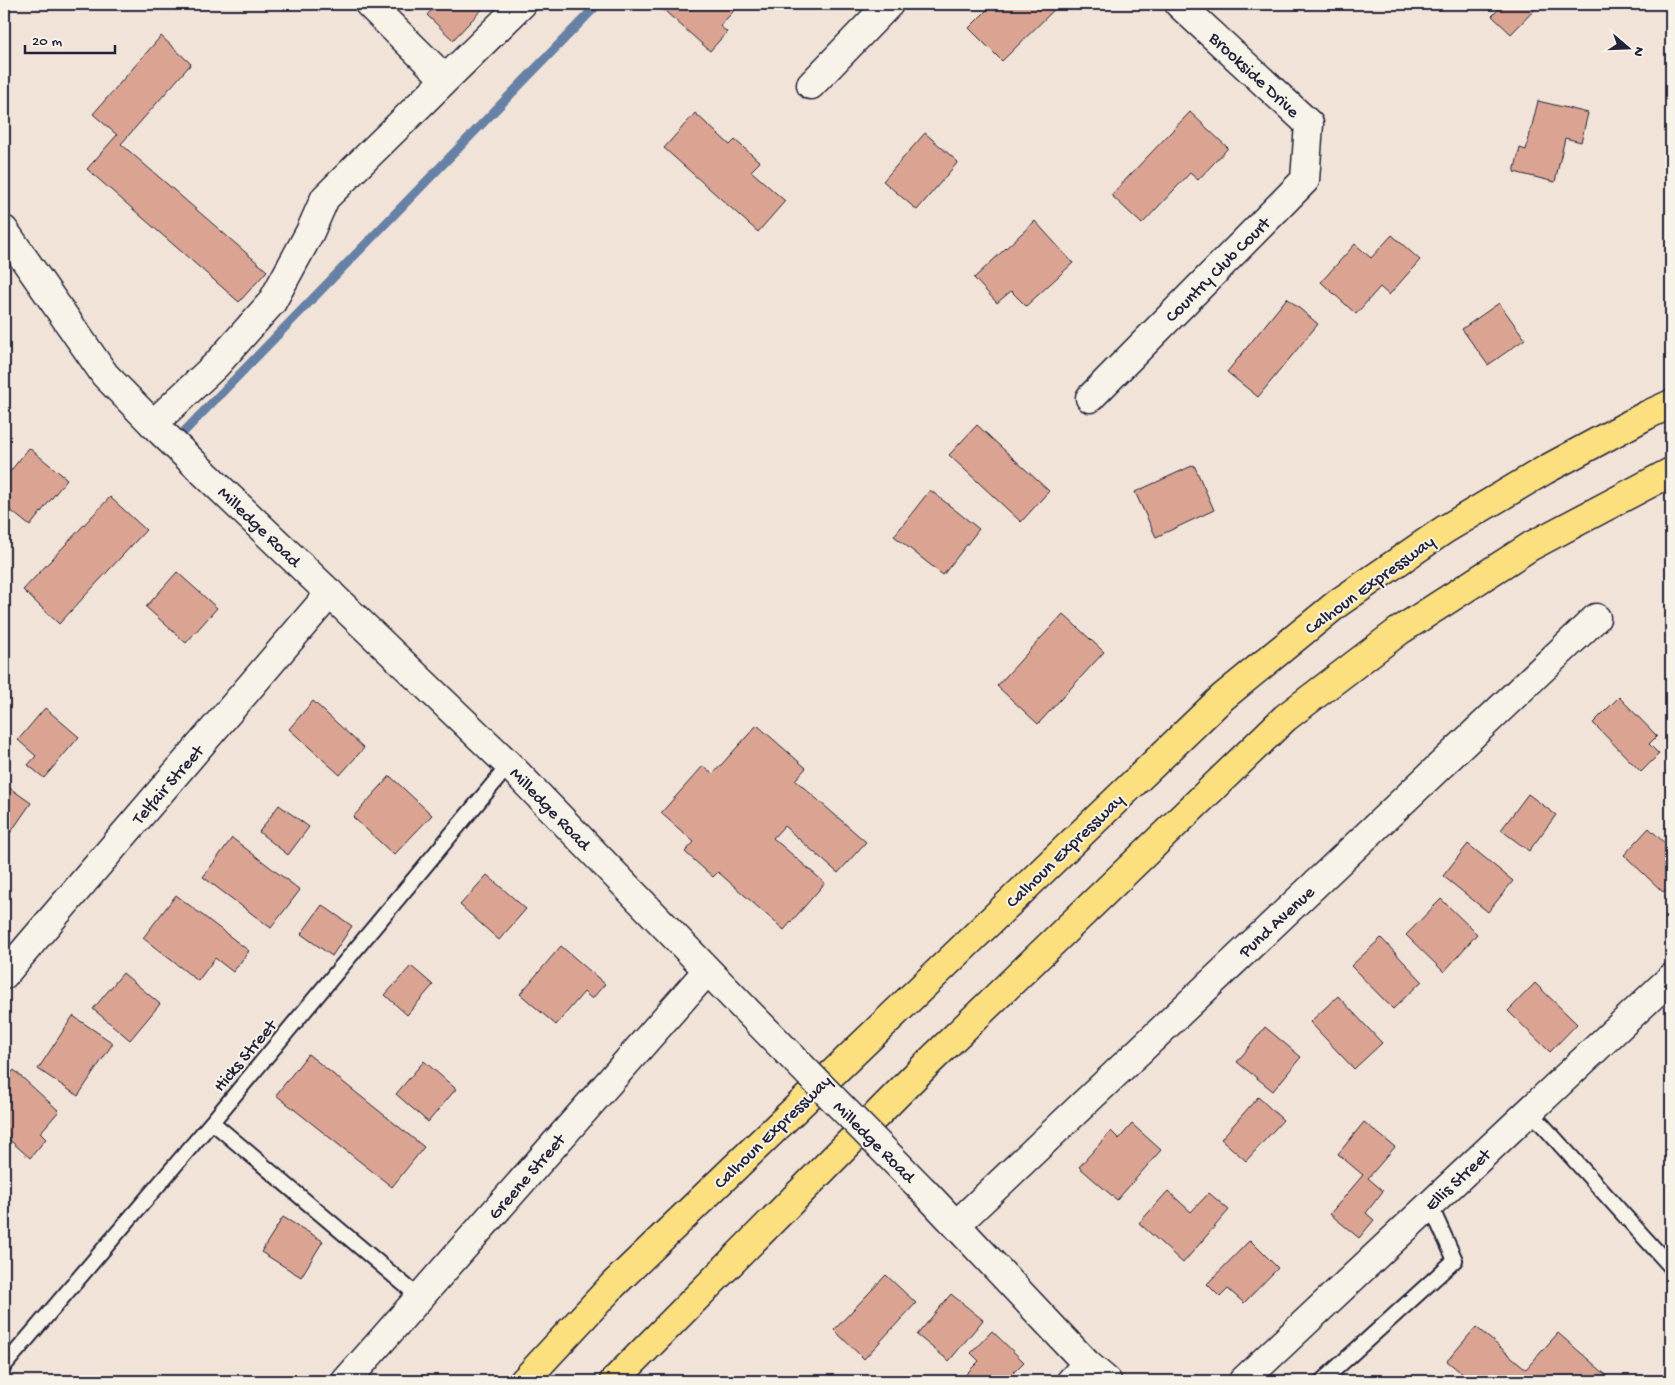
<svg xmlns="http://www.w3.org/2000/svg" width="1675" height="1385" font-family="'Gochi Hand',sans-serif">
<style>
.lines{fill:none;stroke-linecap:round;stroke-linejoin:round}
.stream{stroke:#6681a5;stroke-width:9}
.building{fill:#dba492;stroke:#22223b}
.service-casing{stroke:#22223b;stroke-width:18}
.minor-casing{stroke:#22223b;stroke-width:31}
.tertiary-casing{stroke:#22223b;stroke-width:31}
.motorway-casing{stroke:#22223b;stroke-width:31}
.service{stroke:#f7f3e8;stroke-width:14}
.minor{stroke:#f7f3e8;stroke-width:28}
.tertiary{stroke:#f7f3e8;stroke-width:28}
.motorway{stroke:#fce080;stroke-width:28}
.tertiary-bridge-casing{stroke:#22223b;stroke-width:31;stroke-linecap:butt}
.tertiary-bridge{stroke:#f7f3e8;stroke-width:28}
.labels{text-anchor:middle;stroke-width:4;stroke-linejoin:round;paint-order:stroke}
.street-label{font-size:18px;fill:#22223b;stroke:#f7f3e8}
</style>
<rect width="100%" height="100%" fill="#f1e3d7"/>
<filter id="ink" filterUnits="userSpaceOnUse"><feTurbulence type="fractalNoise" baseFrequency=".02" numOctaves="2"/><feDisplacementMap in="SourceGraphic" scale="10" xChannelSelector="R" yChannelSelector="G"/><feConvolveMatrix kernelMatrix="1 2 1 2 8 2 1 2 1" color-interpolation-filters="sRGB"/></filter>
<g filter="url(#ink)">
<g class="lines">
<path class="stream" d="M175,441L598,4"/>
</g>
<path class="building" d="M437,4H487L453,40L427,15Z
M657,4H740L720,26L727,32L710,51Z
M993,4H1060L1002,61L969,28Z
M1495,4H1536L1538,6L1511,34L1492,16L1500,8Z
M161,36L191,64L121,144L267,271L239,302L87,169L117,135L93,114Z
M1538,101L1588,113L1581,142L1565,138L1555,182L1514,172L1520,148L1526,150Z
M1190,112L1228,148L1198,180L1190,173L1142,224L1111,195Z
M695,113L730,145L735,140L760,162L751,171L785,201L758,232L664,148Z
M925,133L958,162L917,210L883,181Z
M1035,221L1073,263L1026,306L1011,291L997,303L974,278Z
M1392,235L1420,260L1389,295L1380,287L1356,314L1321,282L1355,244L1371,258Z
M1287,298L1318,324L1258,397L1227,372Z
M1499,303L1525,339L1488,365L1462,329Z
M977,425L1049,491L1021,522L949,455Z
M29,448L67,479L30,526L4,505V498L7,494L4,491V479Z
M1194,465L1214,510L1156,537L1135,492Z
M930,490L979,529L943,575L894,536Z
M110,497L146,530L59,624L23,590Z
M177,572L217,608L186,643L146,607Z
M1063,614L1104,652L1038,724L997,686Z
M1619,697L1657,736L1649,744L1659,754L1641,772L1593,723Z
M313,701L364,748L340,775L289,729Z
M45,708L79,737L44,778L28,765L36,756L18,740Z
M757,725L806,768L795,780L866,842L838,873L784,826L773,838L825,883L784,930L718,872L713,877L685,852L694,842L661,813L703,766L713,774Z
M390,776L432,815L394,855L353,817Z
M4,784L31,803L4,842Z
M1528,794L1556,815L1529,851L1501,830Z
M279,805L309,827L288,855L259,832Z
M1649,828L1671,849V883L1663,892L1624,855Z
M232,838L300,890L271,928L203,877Z
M1468,844L1513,881L1488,912L1443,876Z
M487,875L526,909L499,940L460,905Z
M176,895L249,951L233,972L215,958L198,981L143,938Z
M1441,899L1477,934L1444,972L1406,935Z
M322,905L352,926L332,956L301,934Z
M1381,938L1422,981L1393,1009L1351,966Z
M561,946L605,984L592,999L584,992L556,1025L520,994Z
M411,966L433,985L407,1015L385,995Z
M123,973L160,1004L130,1040L93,1009Z
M1535,983L1577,1024L1550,1052L1508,1011Z
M1338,996L1382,1043L1354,1069L1310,1022Z
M73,1016L113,1043L78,1096L38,1069Z
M1265,1027L1301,1057L1273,1091L1237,1062Z
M308,1054L424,1147L392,1187L276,1095Z
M424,1061L456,1089L428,1122L396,1094Z
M14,1070L59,1111L40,1133L46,1139L30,1158L4,1135V1082Z
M1258,1097L1283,1120L1246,1161L1221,1139Z
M1364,1122L1395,1147L1368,1178L1383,1191L1366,1213L1374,1220L1359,1238L1330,1214L1363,1175L1338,1154Z
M1132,1124L1161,1150L1117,1200L1079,1167L1111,1131L1119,1139Z
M1168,1191L1191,1212L1209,1193L1229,1210L1183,1263L1139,1223Z
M283,1217L323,1241L301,1277L261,1252Z
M1250,1240L1278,1268L1244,1303L1228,1289L1220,1297L1207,1284Z
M886,1275L916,1303L864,1359L834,1330Z
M951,1294L983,1320L949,1361L917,1335Z
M1476,1327L1526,1369L1558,1333L1613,1381H1471L1447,1361Z
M992,1331L1024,1362L1005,1381H971L965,1375L979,1361L971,1353Z"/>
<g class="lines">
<g class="service-casing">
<path id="service" d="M1529,1110L1671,1267
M212,1122L419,1297
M4,1366L212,1122L509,765
M1322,1381L1455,1260L1430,1205"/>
</g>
<g class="minor-casing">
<path id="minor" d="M369,4L445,79
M811,85L889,4
M1090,398L1305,180L1309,124L1179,4
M153,424L216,365L272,302L310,232L325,198L522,4
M4,975L330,593
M957,1224L1596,618
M346,1381L707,971
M1071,1381L1087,1364
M1243,1381L1671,978"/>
</g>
<g class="tertiary-casing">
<path id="tertiary" d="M4,230L105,375L153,424L509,765L745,1009
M924,1191L1087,1364L1107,1381"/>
</g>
<g class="motorway-casing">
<path id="motorway" d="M524,1381L614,1284L1223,697L1338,603L1444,530L1545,470L1647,415L1671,404
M614,1381L926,1065L1285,718L1399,631L1531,546L1671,472"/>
</g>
<use href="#service" class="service"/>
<use href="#minor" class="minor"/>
<use href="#tertiary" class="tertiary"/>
<use href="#motorway" class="motorway"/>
<g class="tertiary-bridge-casing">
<path id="tertiary-bridge" d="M745,1009L924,1191"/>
</g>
<use href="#tertiary-bridge" class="tertiary-bridge"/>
</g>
</g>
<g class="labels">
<g class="street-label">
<text transform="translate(1255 74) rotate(43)" y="6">Brookside Drive</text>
<text transform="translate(1217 269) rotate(-45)" y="6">Country Club Court</text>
<text transform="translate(260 526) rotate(44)" y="6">Milledge Road</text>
<text transform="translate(1369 584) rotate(-36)" y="6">Calhoun Expressway</text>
<text transform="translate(167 784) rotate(-49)" y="6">Telfair Street</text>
<text transform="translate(551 808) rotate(46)" y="6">Milledge Road</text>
<text transform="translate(1064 850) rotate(-44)" y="6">Calhoun Expressway</text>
<text transform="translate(1276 921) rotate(-43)" y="6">Pund Avenue</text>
<text transform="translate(244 1055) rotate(-50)" y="6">Hicks Street</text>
<text transform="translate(772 1131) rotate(-44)" y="6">Calhoun Expressway</text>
<text transform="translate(875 1141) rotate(45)" y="6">Milledge Road</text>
<text transform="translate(526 1176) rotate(-49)" y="6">Greene Street</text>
<text transform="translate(1457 1179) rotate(-43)" y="6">Ellis Street</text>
</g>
</g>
<rect width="1675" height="1385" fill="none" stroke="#f7f3e8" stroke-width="20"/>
<rect x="10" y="10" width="1655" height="1365" fill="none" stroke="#22223b" stroke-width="2" filter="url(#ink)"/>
<g transform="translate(1628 48) rotate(109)" stroke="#f7f3e8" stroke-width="4" paint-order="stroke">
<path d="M0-4L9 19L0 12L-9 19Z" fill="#22223b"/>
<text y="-8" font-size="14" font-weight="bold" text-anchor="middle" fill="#22223b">N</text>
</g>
<path d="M25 45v8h90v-8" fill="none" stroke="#22223b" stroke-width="2.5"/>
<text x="32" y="45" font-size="15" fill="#22223b" stroke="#f7f3e8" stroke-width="4" paint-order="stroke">20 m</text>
</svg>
